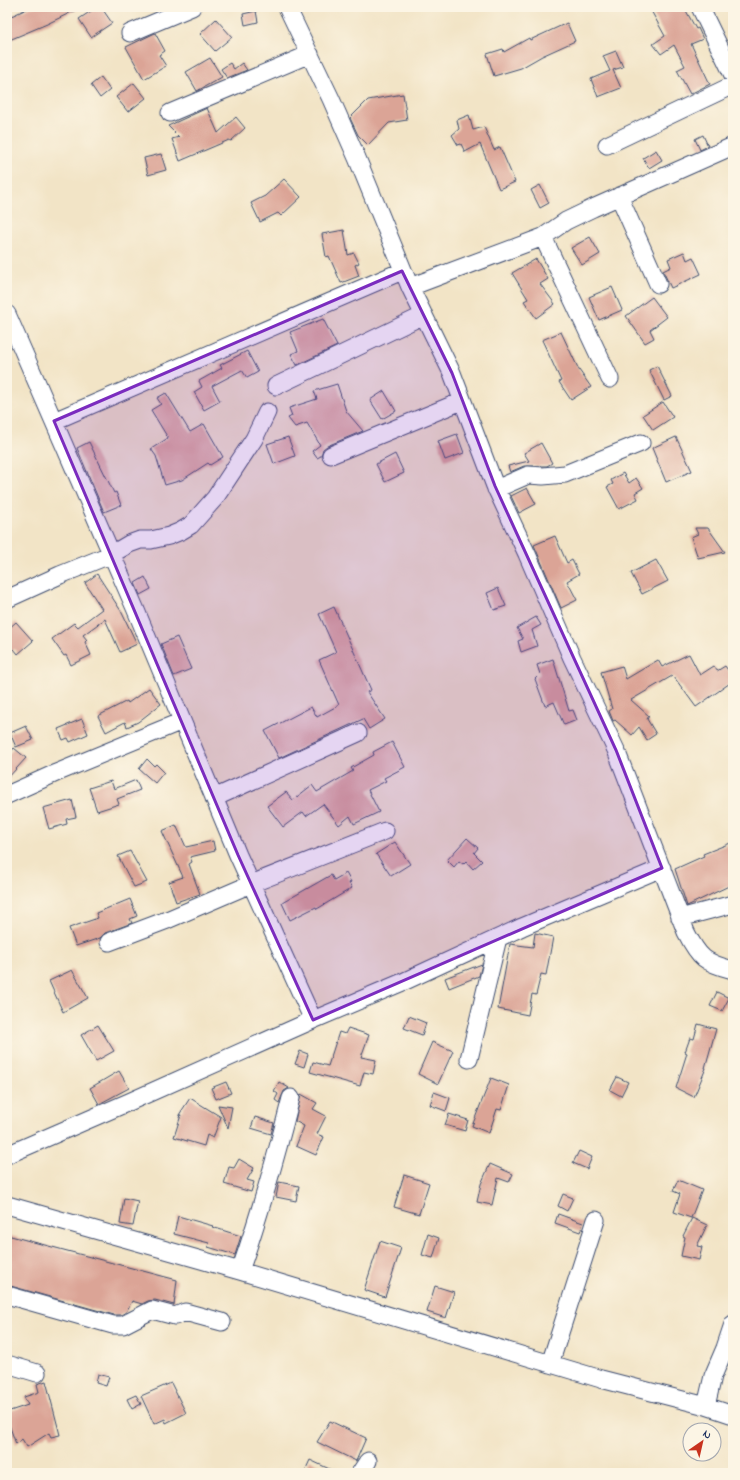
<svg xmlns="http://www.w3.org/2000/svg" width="740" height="1480" font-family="'Indie Flower',sans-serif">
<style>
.building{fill:#dba496}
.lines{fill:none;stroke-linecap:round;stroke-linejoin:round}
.minor-casing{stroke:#3b4a6e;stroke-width:19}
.minor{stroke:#fff;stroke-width:17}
.marked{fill:#7b2cbf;fill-opacity:0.2;stroke:#7b2cbf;stroke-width:3;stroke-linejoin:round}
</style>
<rect width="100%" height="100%" fill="#fcf5e5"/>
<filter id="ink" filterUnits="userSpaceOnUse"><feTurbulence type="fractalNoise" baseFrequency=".025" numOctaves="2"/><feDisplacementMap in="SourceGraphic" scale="8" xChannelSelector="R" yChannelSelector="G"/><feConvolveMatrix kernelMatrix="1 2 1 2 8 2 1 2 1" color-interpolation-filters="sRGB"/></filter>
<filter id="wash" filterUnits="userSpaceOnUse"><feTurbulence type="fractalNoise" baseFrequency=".012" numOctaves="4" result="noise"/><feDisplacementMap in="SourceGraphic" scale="16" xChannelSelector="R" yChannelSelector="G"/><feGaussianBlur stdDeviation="0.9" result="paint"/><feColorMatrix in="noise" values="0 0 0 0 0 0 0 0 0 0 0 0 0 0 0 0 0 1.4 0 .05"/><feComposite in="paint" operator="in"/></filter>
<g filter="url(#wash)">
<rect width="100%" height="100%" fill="#f2e4c6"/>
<g id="blocks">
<path class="building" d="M31,7H82L47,24L7,41V18Z
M97,7H101L112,23L91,37L79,19Z
M649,7H684L696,29L698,28L703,39L691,44L710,84L690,94L677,70L685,66L674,45L661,54L653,44L665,36Z
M256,11L258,22L245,25L243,14Z
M216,19L232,37L215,51L200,34Z
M567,23L575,41L542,56L521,68L494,76L487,54L503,49L504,52L529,38L530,40Z
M155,33L165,51L159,55L166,66L144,79L126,47Z
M616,51L623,67L613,70L621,88L598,97L591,79L610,71L603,56Z
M210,58L222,77L197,91L186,72Z
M230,63L234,69L242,63L247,70L227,78L221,69Z
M101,77L110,90L100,98L91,85Z
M134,83L146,98L128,112L116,97Z
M403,94L407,120L389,123L368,145L358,135L350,118L368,100Z
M207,108L218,133L236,117L245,128L231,141L229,140L180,161L172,139L179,137L168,126Z
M469,115L473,130L484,127L494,150L500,147L515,182L499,189L480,144L465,152L461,144L458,145L452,135L459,129L457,120Z
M703,135L708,146L700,150L695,139Z
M656,150L662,160L649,168L643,158Z
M161,154L166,170L148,175L144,158Z
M284,179L301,197L281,216L278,213L260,222L251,203L265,196Z
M540,185L549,203L540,208L531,190Z
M344,230L348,255L354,253L359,263L355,265L359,276L341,283L329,256L326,257L322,234Z
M590,237L600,254L582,265L571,248Z
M684,252L687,260L693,257L701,274L671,288L663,271L671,267L668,259Z
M536,259L548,279L540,284L555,304L536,318L524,301L528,299L512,273Z
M612,287L622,310L599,320L589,297Z
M652,297L667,317L650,330L654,338L645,343L626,316Z
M323,319L337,346L297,365L291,354L298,351L290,332Z
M561,332L579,370L591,387L571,400L559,382L561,381L542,340Z
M247,351L258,372L247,378L242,370L212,386L220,401L204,410L194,392L202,387L199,381L222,368L220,365Z
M657,366L672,396L664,400L649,370Z
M337,384L346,411L363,431L327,446L323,449L321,456L317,458L312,451L320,445L307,423L295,427L288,418L292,416L289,408L317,399L314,391Z
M384,391L396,411L382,419L370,400Z
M166,393L190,432L204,424L223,457L210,465L208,463L182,480L165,485L156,456L151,449L168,438L151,410L161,404L157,398Z
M663,402L673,417L653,430L643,415Z
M457,434L464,453L445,460L438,441Z
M288,437L295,456L274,464L267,444Z
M676,437L692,471L666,482L652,448Z
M89,442L114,493L116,492L121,505L104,512L77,448Z
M541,443L552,463L547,466H524L510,472L508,466L529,461L524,453Z
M395,454L404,473L385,482L376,464Z
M623,473L629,483L636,478L643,488L635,493L638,499L619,509L607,487L613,484L611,480Z
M527,488L536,504L519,513L511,496Z
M695,528H708L725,552L698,558L691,537L698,534Z
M555,536L567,563L572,560L579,574L567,581L577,600L561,608L534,545Z
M656,560L668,581L642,594L631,573Z
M97,574L121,611L137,644L120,652L105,619L83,635L87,640L85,642L91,655L71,665L66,655L64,656L52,639L74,623L78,627L102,609L85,583Z
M145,577L151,589L140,595L135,583Z
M498,588L506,606L494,610L487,593Z
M334,607L371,690L367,692L385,719L369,729L363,719L279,758L265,731L311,707L317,717L339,705L319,660L336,652L319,614Z
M536,617L541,625L532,630L537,646L521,652L518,641L523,639L517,628Z
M16,622L33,641L18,654L14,649L7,655V630Z
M177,637L191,669L174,676L161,644Z
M689,654L700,675L714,666L717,671L725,666L733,677V681L696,707L674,677H673L672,676L631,700L649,716L647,719L656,734L647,740L639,727L632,735L615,720L613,721L609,711L612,709L601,672L622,666L626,679L658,660L662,667Z
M553,659L569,711L573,710L577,720L564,725L554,702L545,706L535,679L540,674L537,665Z
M149,688L161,704L138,722L127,727L125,722L106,732L98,716L127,701L128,703Z
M82,719L88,734L70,742L68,738L63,740L58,729Z
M26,726L33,740L16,747L10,733Z
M392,742L405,767L384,778L386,781L368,790L379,812L354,824L350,816L339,825L323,804L306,816L303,812L283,827L267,806L286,792L293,800L312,785L317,792L353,771L351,768L374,755L373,752Z
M14,748L26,758L7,779V756Z
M147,759L154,766L156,764L164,772L155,783L139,769Z
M136,780L140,790L117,799L119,804L97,811L89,788L111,781L114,789Z
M72,800L76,817L66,819L67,824L49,829L43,808Z
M176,825L186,847L213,841L215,851L190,857L192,862L189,864L200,894L176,902L169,882L183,877L162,831Z
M467,838L478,848L474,853L482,861L473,869L466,861L463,864L459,861L454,867L447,860Z
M395,842L410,864L391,876L376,854Z
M733,842V884L687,906L675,869L704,856L703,854Z
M130,851L147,882L134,887L118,856Z
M346,873L351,882L349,883L352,888L317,909L316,907L290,920L282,903L331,875L334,880Z
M130,899L137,916L130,919L132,923L105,933L100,938L76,946L69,928L98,918L96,913Z
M535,933L553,937L546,975L541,974L536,995L532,994L528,1015L498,1009L510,944L533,947Z
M482,964L479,976L449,988L445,978Z
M72,970L88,998L63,1012L49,981Z
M717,992L729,998L722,1011L710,1006Z
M409,1016L426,1023L422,1035L404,1028Z
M698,1024L716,1029L705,1068H706L694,1097L676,1088L687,1053L685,1052L690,1038L694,1039Z
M98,1025L114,1051L96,1061L81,1035Z
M348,1028L369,1035L361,1057L376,1060L373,1074L364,1072L360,1086L310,1072L313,1062L328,1066L339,1032L345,1034Z
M432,1042L453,1051L438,1084L418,1074Z
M300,1051L308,1054L304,1067L295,1064Z
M119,1071L129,1088L99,1104L90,1088Z
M617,1077L628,1082L621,1096L610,1090Z
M491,1078L509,1085L501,1110L497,1109L489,1133L472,1126Z
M226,1082L231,1093L216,1099L211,1088Z
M279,1082L289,1088L284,1091L279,1103L275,1100L278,1094L274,1091Z
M434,1092L450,1098L446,1111L430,1105Z
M301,1094L317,1103L313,1109L326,1116L317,1134L324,1137L316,1155L296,1146L304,1126L295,1121Z
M190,1098L221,1117L213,1138L207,1135L204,1146L174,1137L181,1115H179Z
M218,1105L232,1107L228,1128Z
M449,1114L468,1120L465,1131L445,1125Z
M255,1117L274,1123L271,1134L251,1128Z
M579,1151L592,1157L587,1169L573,1163Z
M239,1159L254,1168L247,1180L254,1182L251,1192L224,1184L229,1167L234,1168Z
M490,1164L513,1174L509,1182L498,1178L492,1205L477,1202L481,1184Z
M404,1175L429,1183L419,1214L394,1207Z
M678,1180L702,1190L691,1218L674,1212L680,1194L673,1191Z
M279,1182L299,1186L296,1201L276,1197Z
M563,1194L573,1198L567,1211L558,1206Z
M124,1198L138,1201L133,1226L120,1224Z
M558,1214L583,1223L580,1232L555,1223Z
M178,1216L213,1226L212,1227L241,1236L235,1255L208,1247L209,1243L174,1234Z
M692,1218L707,1225L697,1246L702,1247L699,1260L681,1256L685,1237L683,1236Z
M428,1234L439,1238L433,1258L422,1255Z
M7,1235L177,1280L174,1305L155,1300L148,1301L142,1304L132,1301L126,1312L121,1315H114L7,1285Z
M380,1241L401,1248L385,1297L364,1290Z
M435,1286L454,1292L446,1318L427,1312Z
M98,1374L109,1377L106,1386L96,1383Z
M46,1381L60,1435L51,1437L49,1433L27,1447L22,1439L16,1444L7,1419V1412L28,1405L24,1397L39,1392L37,1384Z
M171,1383L186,1413L166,1423L165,1419L154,1424L141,1396Z
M136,1395L141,1404L132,1409L127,1399Z
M330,1421L366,1438L356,1461L317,1442Z
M310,1460L338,1473H304Z"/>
</g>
</g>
<g filter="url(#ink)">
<use href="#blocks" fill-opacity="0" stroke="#3b4a6e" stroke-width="1"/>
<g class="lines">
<g class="minor-casing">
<path id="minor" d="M287,7L331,99L357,158L410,287L452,373L495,486L527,554L572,658L616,750L686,932C699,958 705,963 733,970
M700,7L733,75
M130,33L192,7
M170,113L310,54
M607,145L733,85
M619,196L658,284
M543,237L610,379
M410,287L543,237L566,221L593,208L733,146
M7,314L135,608L238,855L313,1020
M276,386L424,315
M54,421L402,271
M331,455L462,401
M496,489L528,475L543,476L565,474L641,443
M7,599L60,575L112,554L129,544L140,540H151L169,536L181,531L191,525L215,498L254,439L267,412
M7,795L56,773L182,721
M214,798L358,733
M680,918L733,904
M109,942L167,920L251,884L385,831
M469,1059L498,938
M7,1155L129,1102L313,1020L405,981L522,927L662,868
M7,1205L240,1271L601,1379L706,1406L733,1415
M240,1271C260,1214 276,1157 291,1098
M7,1295L113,1325H123L152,1310L175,1316L185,1312L222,1322
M7,1364L37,1373
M550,1364L596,1220
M706,1406L713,1376L725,1348L733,1324
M360,1473L368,1461"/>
</g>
<use href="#minor" class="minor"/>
</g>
</g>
<path class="marked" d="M402,271L452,373L495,486L616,750L662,868L313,1020L238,855L54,421Z"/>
<rect width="740" height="1480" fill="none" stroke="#fcf5e5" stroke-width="24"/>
<g transform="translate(702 1442) rotate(34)"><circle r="19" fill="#fcf5e5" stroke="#a2a6af"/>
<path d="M0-3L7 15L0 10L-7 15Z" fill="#c8321e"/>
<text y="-6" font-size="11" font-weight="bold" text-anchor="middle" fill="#1b2f5e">N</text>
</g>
</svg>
